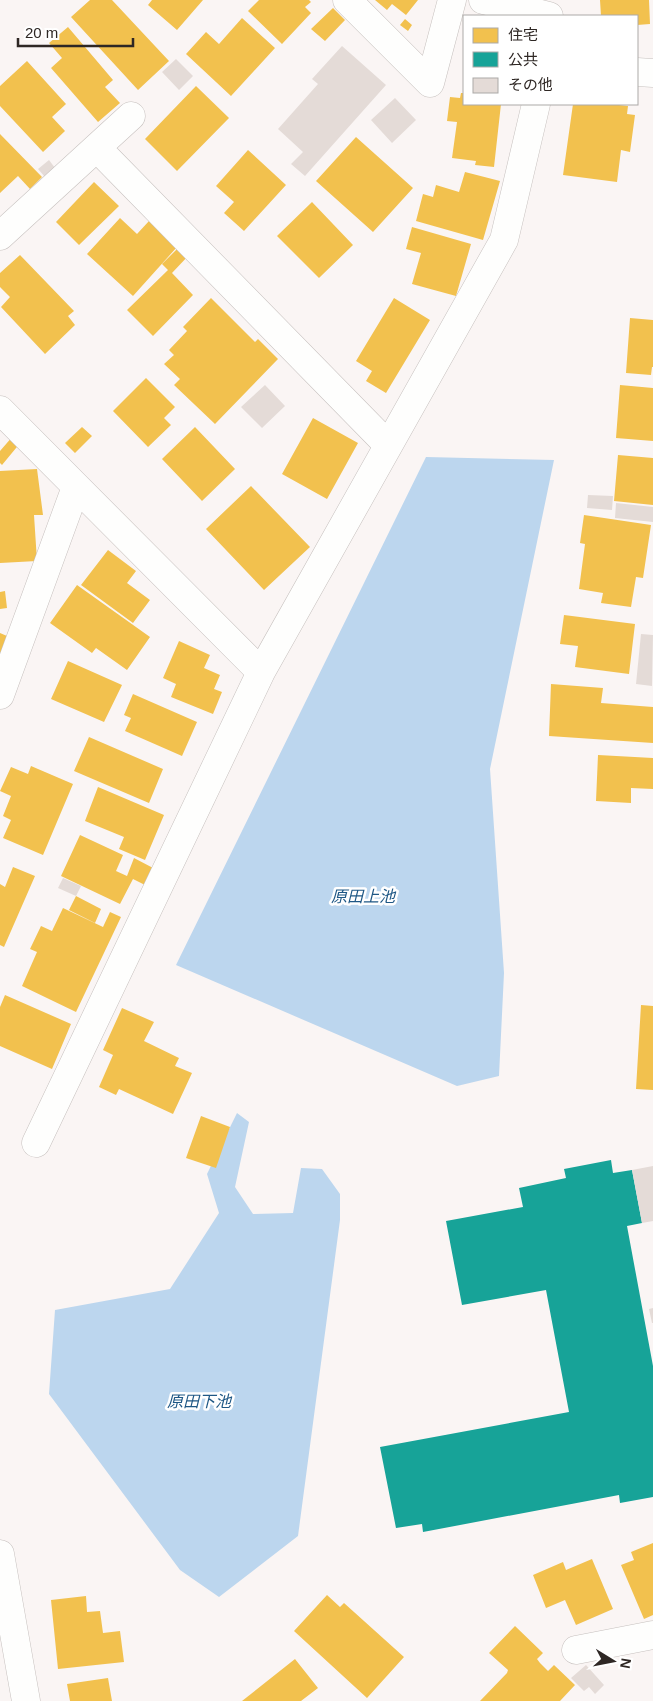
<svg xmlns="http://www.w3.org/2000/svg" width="653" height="1701" font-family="Helvetica,'Noto Sans JP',sans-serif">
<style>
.water{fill:#bcd6ee}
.homes{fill:#f2c14e}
.public{fill:#17a398}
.building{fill:#e4dbd7}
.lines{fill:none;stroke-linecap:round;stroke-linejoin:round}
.minor-casing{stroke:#c6c0be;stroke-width:29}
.minor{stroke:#fefefd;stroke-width:28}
.labels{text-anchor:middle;stroke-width:5;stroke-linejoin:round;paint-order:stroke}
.water-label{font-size:16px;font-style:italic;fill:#1e5785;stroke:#fff}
</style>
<rect width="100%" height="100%" fill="#faf5f4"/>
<path class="water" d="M426,457L554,460L490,769L504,973L499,1076L457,1086L176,965Z
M237,1113L249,1122L235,1187L253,1214L293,1213L301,1168L322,1169L340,1194V1220L298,1536L219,1597L180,1570L49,1394L55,1310L170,1289L219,1213L207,1174Z"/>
<path class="homes" d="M90,0H112L169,61L138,90L71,17Z
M152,0H203L177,30L148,5Z
M259,0H309L311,2L305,7L311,13L282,44L248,11Z
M375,0H418L406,15L392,4L387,10Z
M600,0H649L650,24L637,25V16H601Z
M333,8L345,20L325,41L311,29Z
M242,18L275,48L231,96L186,54L206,32L219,44Z
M405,19L412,25L408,31L400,25Z
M68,27L113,80L105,87L120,103L98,122L51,68L62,58L49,43Z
M27,61L66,104L52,117L65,131L43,152L0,106V86Z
M196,86L229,118L177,171L145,139Z
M461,93H464V104H501L494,167L475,165L476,161L452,158L457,122L447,121L450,97L460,98Z
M573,104H610L628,106L627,114L635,115L630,152L621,150L617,182L563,175Z
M0,134L42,177L30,189L18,176L0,193Z
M356,137L413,188L373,232L316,181Z
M248,150L286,185L244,231L224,213L234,202L216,186Z
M465,172L500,181L483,240L416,221L423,194L433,197L436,185L459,192Z
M94,182L119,206L79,245L56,222Z
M312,202L353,245L319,278L277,236Z
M120,218L137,234L149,221L177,247L133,296L87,254Z
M412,227L471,244L456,296L412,284L421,253L406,249Z
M180,246L189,255L172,273L193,295L153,336L127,310L168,270L162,264Z
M20,255L74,311L68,316L75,325L45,354L1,307L10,297L0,287V273Z
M211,298L255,342L258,339L278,359L215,424L174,385L180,379L164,364L174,355L169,350L187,331L183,327Z
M394,298L430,320L386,393L366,381L372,371L356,361Z
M630,318L653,320V367H652L651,375L626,373Z
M146,378L175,407L164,418L171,425L148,447L113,411Z
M620,385L653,388V441L616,438Z
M313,418L358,443L327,499L282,474Z
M82,427L92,436L75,453L65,443Z
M195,427L235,469L202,501L162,459Z
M13,436L21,442L2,465L0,463V451Z
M618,455L653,458V505L614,501Z
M37,469L43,515H34L37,561L0,563V471Z
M251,486L310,547L264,590L206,529Z
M584,515L651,525L643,578L636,577L631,607L601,603L603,593L579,589L585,544L580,543Z
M108,550L136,571L127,583L150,600L133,623L81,585Z
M77,585L150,637L127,670L96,648L92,653L50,623Z
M5,591L7,608L0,609V592Z
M564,615L635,624L629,674L575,667L578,646L560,644Z
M0,633L7,636L0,656Z
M179,641L210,655L204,668L220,675L214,689L222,692L213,714L171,697L176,684L163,678Z
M68,661L122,685L104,722L51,699Z
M551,684L603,688L601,703L653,707V743L549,736Z
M133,694L197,722L182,756L125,731L131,718L124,715Z
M89,737L163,769L149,803L74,771Z
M598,755L653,758V789L631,788V803L596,801Z
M31,766L73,784L43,855L3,838L11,820L3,816L11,796L0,791L11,767L28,774Z
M98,787L164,815L145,860L119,849L124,837L85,821Z
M80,835L123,855L116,871L127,876L134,858L155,869L147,886L133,879L120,904L61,876Z
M13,867L35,876L4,947L0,945V884L5,887Z
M76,896L101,909L95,923L69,910Z
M63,908L103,927L110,912L121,917L76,1012L22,986L37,952L30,949L41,926L52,931Z
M5,995L71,1024L52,1069L0,1046V1007Z
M641,1005L653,1006V1090L636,1089Z
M122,1008L154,1022L144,1041L179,1058L175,1066L192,1073L173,1114L119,1089L116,1095L99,1087L113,1055L103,1050Z
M201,1116L230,1127L216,1168L186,1158Z
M653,1543V1615L644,1619L621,1565L634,1560L631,1552Z
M592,1559L613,1609L576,1625L565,1600L546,1608L533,1575L563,1562L566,1570Z
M327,1595L340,1607L344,1603L404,1657L367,1698L294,1631Z
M86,1596L87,1612L100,1611L103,1633L120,1631L124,1662L58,1669L51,1600Z
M515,1626L543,1653L537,1659L540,1663L548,1671L554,1665L575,1685L560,1701H480L507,1673L508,1670L489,1653Z
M295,1659L318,1688L301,1701H242Z
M108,1678L112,1701H70L67,1684Z"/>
<path class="public" d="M611,1160L613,1173L632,1170L642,1223L627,1226L653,1366V1497L620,1503L619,1495L423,1532L422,1524L396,1528L380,1447L569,1412L546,1290L462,1305L446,1221L523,1207L519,1188L566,1178L564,1169Z"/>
<path class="building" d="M342,46L386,85L305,176L291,164L303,152L278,129L318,84L312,79Z
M176,59L193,76L179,90L162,72Z
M395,98L416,120L392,143L371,120Z
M49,160L55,168L45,177L38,169Z
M265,385L285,406L262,428L241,407Z
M588,495L613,496L612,510L587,508Z
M616,503L653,507V522L615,518Z
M641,634L653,635L652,686L636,684Z
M63,878L81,886L76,896L58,888Z
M653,1166V1221L642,1223L632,1170Z
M653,1308V1323H652L649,1309Z
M586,1665L604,1685L595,1694L589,1687L584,1691L571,1678Z"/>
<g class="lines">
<g class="minor-casing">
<path id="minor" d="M347,0L430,83L452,0
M483,0L549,16
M637,72L653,73
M97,148L388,445
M0,236L131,116
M0,410L261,672
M0,695L76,487
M36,1143L261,672L504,240L536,104
M0,1554L26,1701
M576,1650L653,1635"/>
</g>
<use href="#minor" class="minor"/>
</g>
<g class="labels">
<g class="water-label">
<text x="363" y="902">原田上池</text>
<text x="199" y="1407">原田下池</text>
</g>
</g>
<rect x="463" y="15" width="175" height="90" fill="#ffffff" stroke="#aba9a7"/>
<rect x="473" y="28" width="25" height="15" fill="#f2c14e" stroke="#aba9a7"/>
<text x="508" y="40" font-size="15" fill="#2e2724">住宅</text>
<rect x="473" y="52" width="25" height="15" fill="#17a398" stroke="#aba9a7"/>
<text x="508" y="65" font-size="15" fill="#2e2724">公共</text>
<rect x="473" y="78" width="25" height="15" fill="#e4dbd7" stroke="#aba9a7"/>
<text x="508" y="90" font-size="15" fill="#2e2724">その他</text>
<g transform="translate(613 1661) rotate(100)" stroke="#ffffff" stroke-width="4" paint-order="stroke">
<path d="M0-4L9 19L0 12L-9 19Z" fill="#2e2724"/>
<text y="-8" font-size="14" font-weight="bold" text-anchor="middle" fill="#2e2724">N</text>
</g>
<path d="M18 38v8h115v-8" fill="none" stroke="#2e2724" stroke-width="2.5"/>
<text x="25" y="38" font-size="15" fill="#2e2724" stroke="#ffffff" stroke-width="4" paint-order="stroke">20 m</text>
</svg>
